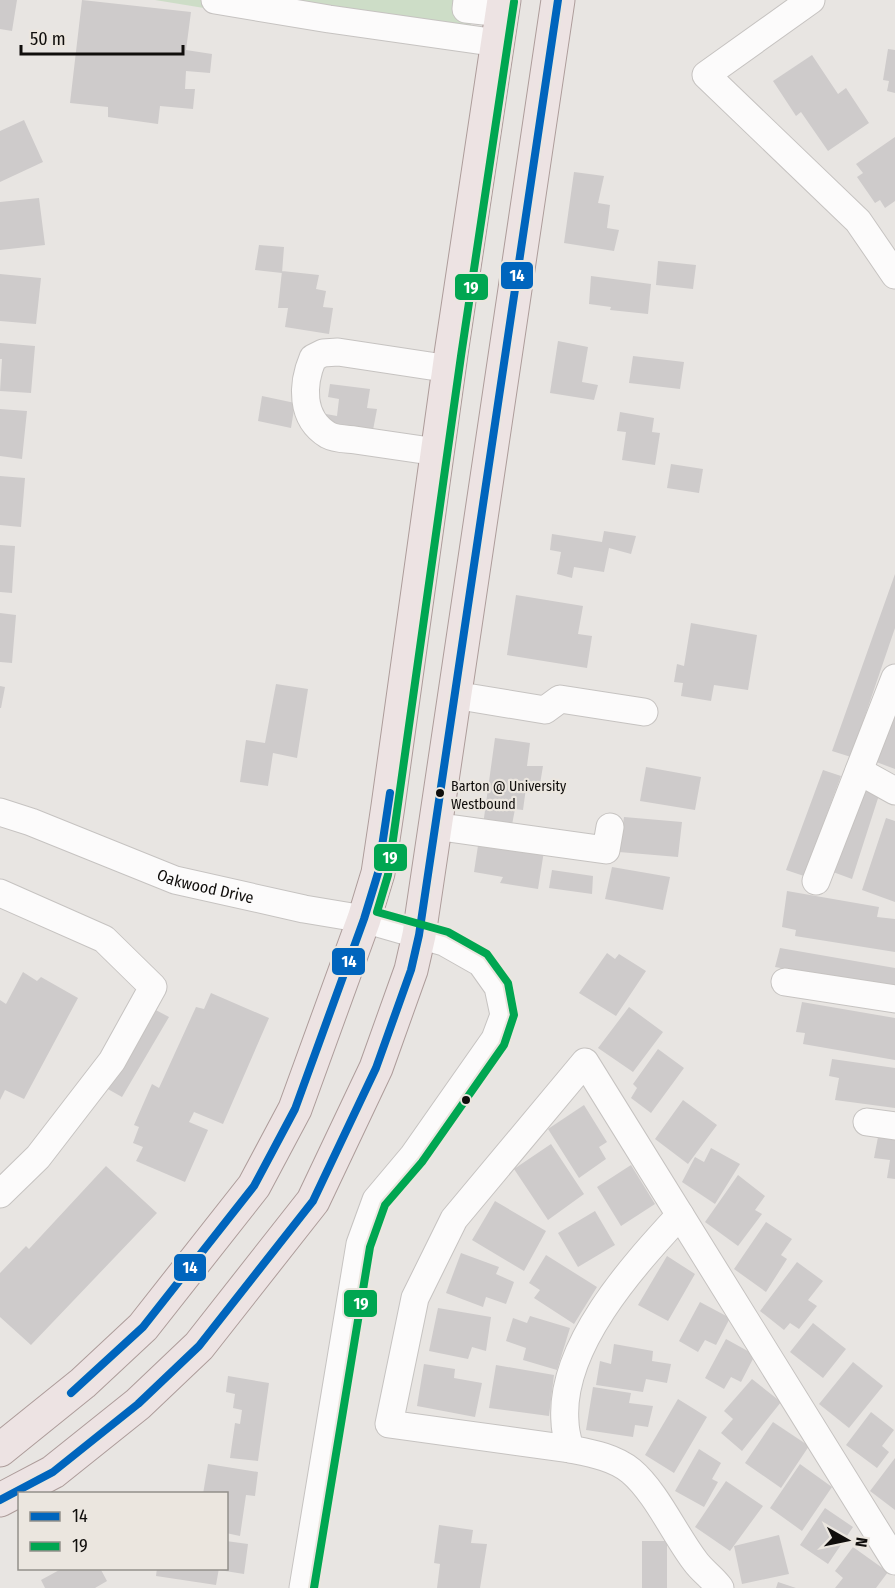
<svg xmlns="http://www.w3.org/2000/svg" width="895" height="1588" font-family="'Fira Sans Condensed',sans-serif">
<style>
.green{fill:#cdddc7}
.building{fill:#cecbcb}
.lines{fill:none;stroke-linecap:round;stroke-linejoin:round}
.minor-casing{stroke:#c6c3c1;stroke-width:29}
.major-casing{stroke:#ad9c9a;stroke-width:35}
.minor{stroke:#fcfbfb;stroke-width:27}
.major{stroke:#ede3e3;stroke-width:33}
.bus-1-casing{stroke:#ebe6df;stroke-width:12}
.bus-2-casing{stroke:#ebe6df;stroke-width:12}
.bus-1{stroke:#0065bd;stroke-width:8}
.bus-2{stroke:#00a651;stroke-width:8}
.bus-dot{fill:#100e0c;stroke:#ebe6df;stroke-width:2}
.labels{text-anchor:middle;stroke-width:4.5;stroke-linejoin:round;paint-order:stroke}
.bus-label{font-size:14px;fill:#100e0c;stroke:#ebe6df;text-anchor:start}
.street-label{font-size:16px;fill:#100e0c;stroke:#ebe6df}
.line-badge{stroke:#ebe6df;stroke-width:2}
.badge-label{font-size:16px;text-anchor:middle;font-weight:bold;fill:#fff}
</style>
<rect width="100%" height="100%" fill="#e8e5e2"/>
<path class="green" d="M155,0H473L469,51Z"/>
<path class="building" d="M0,0H17L12,31L0,29Z
M82,0L191,12L186,50L212,54L210,73L186,71L185,89H195L193,109L160,106L158,124L108,117V107L70,103Z
M888,49L895,50V93L887,91L889,81L883,80Z
M812,55L838,94L846,88L869,123L828,151L801,112L796,116L773,81Z
M24,120L43,162L0,182V131Z
M895,137V201L885,208L880,200L875,203L857,177L863,173L856,164Z
M574,172L604,176L598,203L610,205L607,228L619,230L614,251L564,243Z
M39,198L45,245L0,250V202Z
M259,245L284,247L282,273L255,270Z
M658,261L696,265L693,289L656,285Z
M282,271L319,275L316,289L326,291L323,307L333,308L329,334L285,327L288,308H278Z
M0,274L41,278L36,324L0,321Z
M591,276L651,284L648,314L610,310L611,307L589,304Z
M558,341L588,347L582,382L598,385L594,400L550,393Z
M0,343L35,346L31,393L0,391L2,359H0Z
M633,356L684,362L680,389L629,383Z
M330,384L370,389L367,408L377,409L373,430L324,424L326,414L337,416L339,399L328,397Z
M262,396L295,403L291,428L258,421Z
M0,409L27,411L22,459L0,456Z
M620,412L654,418L652,432L660,433L655,465L622,460L626,432L617,431Z
M671,464L703,469L699,493L667,488Z
M0,476L25,478L21,527L0,525Z
M604,531L636,536L631,554L609,548L604,572L574,567L572,578L557,574L561,552L550,550L552,534L602,542Z
M0,545L15,546L12,593L0,592Z
M895,574V628L851,757L832,751Z
M516,595L583,606L578,634L592,636L587,668L507,655Z
M0,613L16,615L12,663L0,662Z
M691,623L757,635L748,690L714,685L711,701L681,696L683,683L674,682L677,664L684,666Z
M276,684L308,689L297,758L273,753L268,786L240,782L246,740L265,743Z
M0,686L5,687L1,708H0Z
M895,694V769L871,760Z
M495,738L530,743L527,766H543L539,790L526,788L523,810L515,809L511,830L483,825Z
M646,767L701,777L695,810L640,801Z
M823,770L841,776L804,876L786,870Z
M861,786L880,792L852,879L833,872Z
M624,817L682,822L678,857L619,852Z
M886,818L895,821V902L862,890Z
M479,839L544,851L538,889L500,883L503,877L474,872Z
M612,867L670,877L663,910L605,899Z
M552,870L593,876L592,894L549,888Z
M787,891L879,907L877,917L895,919V952L795,936L796,930L782,927Z
M780,948L895,968V988L775,967Z
M607,953L615,959L619,954L646,971L616,1016L579,993Z
M23,972L37,981L41,977L78,998L24,1099L5,1090L0,1100V1000L6,1004Z
M211,993L269,1018L223,1124L194,1112L189,1122L208,1130L185,1182L136,1161L143,1147L133,1143L139,1127L134,1125L152,1084L159,1088L196,1007L204,1009Z
M802,1002L895,1018V1060L803,1044L805,1033L796,1032Z
M629,1007L663,1032L633,1072L598,1048Z
M152,1008L169,1017L122,1097L106,1088Z
M658,1049L684,1068L651,1113L631,1098L637,1088L633,1084Z
M832,1059L895,1068V1108L835,1100L839,1078L829,1076Z
M683,1100L717,1125L688,1164L655,1139Z
M584,1105L607,1142L599,1147L606,1159L579,1178L548,1129Z
M878,1137L895,1140V1179L887,1178L890,1160L874,1158Z
M551,1144L584,1194L548,1220L514,1169Z
M711,1148L740,1164L715,1204L682,1182L695,1157L704,1162Z
M631,1165L655,1204L621,1226L597,1187Z
M106,1166L157,1213L31,1345L0,1317V1273L26,1246L29,1249Z
M738,1175L765,1196L755,1210L762,1214L738,1246L705,1222Z
M495,1201L546,1231L524,1271L472,1240Z
M595,1211L615,1245L578,1267L558,1233Z
M766,1222L792,1239L781,1255L787,1259L766,1292L734,1269Z
M461,1253L499,1267L496,1274L514,1282L506,1304L486,1297L483,1307L446,1293Z
M546,1255L597,1287L574,1324L534,1298L540,1290L529,1283Z
M667,1256L695,1274L668,1321L638,1305Z
M797,1262L823,1281L808,1300L817,1306L799,1329L790,1323L784,1330L760,1311Z
M700,1302L730,1318L716,1345L705,1340L698,1352L679,1341Z
M438,1308L491,1317L486,1351L472,1347L468,1359L429,1351Z
M530,1316L570,1328L557,1370L523,1360L526,1348L506,1341L513,1318L527,1323Z
M813,1323L846,1349L823,1378L790,1352Z
M726,1339L755,1355L741,1382L731,1377L724,1389L705,1378Z
M614,1344L653,1351L652,1361L671,1364L667,1383L646,1379L643,1392L596,1385L600,1361L611,1364Z
M853,1362L883,1386L849,1428L819,1404Z
M424,1364L455,1369L454,1378L482,1383L475,1417L417,1406Z
M496,1365L554,1375L549,1416L489,1408Z
M228,1376L269,1383L258,1461L230,1458L235,1423L240,1424L242,1410L233,1408L235,1394L226,1392Z
M752,1379L781,1402L742,1451L721,1433L733,1419L724,1411Z
M593,1387L631,1393L629,1403L653,1406L648,1427L635,1425L633,1437L586,1430Z
M678,1399L707,1417L674,1473L645,1455Z
M871,1412L894,1430L882,1446L889,1452L877,1468L846,1445Z
M773,1422L809,1446L781,1488L745,1463Z
M699,1449L721,1463L712,1479L718,1482L704,1507L675,1491Z
M895,1458V1510L870,1491Z
M208,1464L258,1472L255,1496L246,1495L240,1536L226,1533V1494H203Z
M800,1464L832,1487L802,1531L770,1508Z
M726,1481L763,1506L730,1551L695,1527Z
M825,1508L853,1527L828,1564L800,1545Z
M439,1525L473,1530L471,1543L487,1544L480,1588H437L440,1564L434,1563Z
M779,1535L789,1574L742,1584L734,1546Z
M226,1541L248,1544L244,1574L219,1570L226,1568Z
M642,1541H667V1588H642Z
M853,1547L888,1572L876,1588H835L843,1578L835,1571Z
M63,1568H100L107,1581L95,1588H45L41,1580Z
M157,1568H219L216,1585L156,1576Z
M778,1582L796,1588H776Z"/>
<g class="lines">
<g class="minor-casing">
<g id="minor">
<path d="M215,0L329,19L498,43"/>
<path d="M467,0L466,9L502,13"/>
<path d="M811,0L706,75L858,221L895,275"/>
<path d="M437,452C410,448 383,444 355,440C347,439 335,439 328,435C300,418 302,384 313,358L323,353L338,352L450,369"/>
<path d="M454,695L545,710L560,699L644,712"/>
<path d="M859,771L895,791"/>
<path id="s1" d="M0,812L31,822L175,880L304,909L364,919L444,942L481,963L498,987L504,1015L495,1039L413,1156L376,1200L360,1244L303,1588"/>
<path d="M434,826L606,850L610,827"/>
<path d="M816,881L895,678"/>
<path d="M0,893L104,939L153,987L112,1061L38,1157L0,1194"/>
<path d="M785,982L895,999"/>
<path d="M867,1122L895,1126"/>
<path d="M680,1215C632,1267 559,1347 565,1422C565,1431 568,1441 570,1449C590,1453 614,1457 631,1471C656,1492 675,1535 695,1561C702,1571 713,1578 720,1588"/>
<path d="M570,1449L389,1424L415,1298L454,1219L585,1062L895,1561"/>
</g>
</g>
<g class="major-casing">
<path id="major" d="M0,1450L83,1383L143,1327L254,1186L295,1109L364,919L378,873L388,806L451,354L504,0
M0,1500L53,1472L138,1404L199,1346L313,1201L376,1068L411,970L419,935L558,0"/>
</g>
<use href="#minor" class="minor"/>
<use href="#major" class="major"/>
<g class="bus-1-casing">
<path id="bus-1" d="M71,1393L143,1327L254,1186L295,1109L364,919L378,873L390,793
M0,1500L53,1472L138,1404L199,1346L313,1201L376,1068L411,970L419,935L558,0"/>
</g>
<g class="bus-2-casing">
<path id="bus-2" d="M314,1588L370,1247L385,1205L422,1162L504,1045L514,1015L508,983L487,954L448,932L377,912L388,875L461,356L514,2"/>
</g>
<use href="#bus-1" class="bus-1"/>
<use href="#bus-2" class="bus-2"/>
</g>
<g class="bus-dot">
<circle cx="440" cy="793" r="5"/>
<circle cx="466" cy="1100" r="5"/>
</g>
<g class="labels">
<g class="bus-label">
<text x="451" y="791">Barton @ University<tspan x="451" dy="18">Westbound</tspan></text>
</g>
<g class="street-label">
<text dy="6" stroke="none"><textPath href="#s1" startOffset="219">Oakwood Drive</textPath></text>
</g>
</g>
<g class="line-badge">
<rect x="500" y="261" width="34" height="29" rx="6" fill="#0065bd"/>
<rect x="454" y="273" width="35" height="28" rx="6" fill="#00a651"/>
<rect x="373" y="843" width="35" height="29" rx="6" fill="#00a651"/>
<rect x="331" y="947" width="35" height="29" rx="6" fill="#0065bd"/>
<rect x="173" y="1253" width="34" height="29" rx="6" fill="#0065bd"/>
<rect x="343" y="1289" width="35" height="29" rx="6" fill="#00a651"/>
</g>
<g class="badge-label">
<text x="517" y="281">14</text>
<text x="471" y="293">19</text>
<text x="390" y="863">19</text>
<text x="349" y="967">14</text>
<text x="190" y="1273">14</text>
<text x="361" y="1309">19</text>
</g>
<rect x="18" y="1492" width="210" height="78" fill="#ebe6df" stroke="#93908b" stroke-width="1.5"/>
<rect x="30" y="1512" width="30" height="9" fill="#0065bd" stroke="#93908b" stroke-width="1.5"/>
<text x="72" y="1522" font-size="18" fill="#100e0c">14</text>
<rect x="30" y="1542" width="30" height="9" fill="#00a651" stroke="#93908b" stroke-width="1.5"/>
<text x="72" y="1552" font-size="18" fill="#100e0c">19</text>
<g transform="translate(847 1540) rotate(99)" stroke="#ebe6df" stroke-width="4.5" paint-order="stroke">
<path d="M0-4.5L10 22L0 15L-10 22Z" fill="#100e0c"/>
<text y="-9" font-size="16" font-weight="bold" text-anchor="middle" fill="#100e0c">N</text>
</g>
<path d="M21 45v9h162v-9" fill="none" stroke="#100e0c" stroke-width="3"/>
<text x="30" y="45" font-size="18" fill="#100e0c" stroke="#ebe6df" stroke-width="4.5" paint-order="stroke">50 m</text>
</svg>
